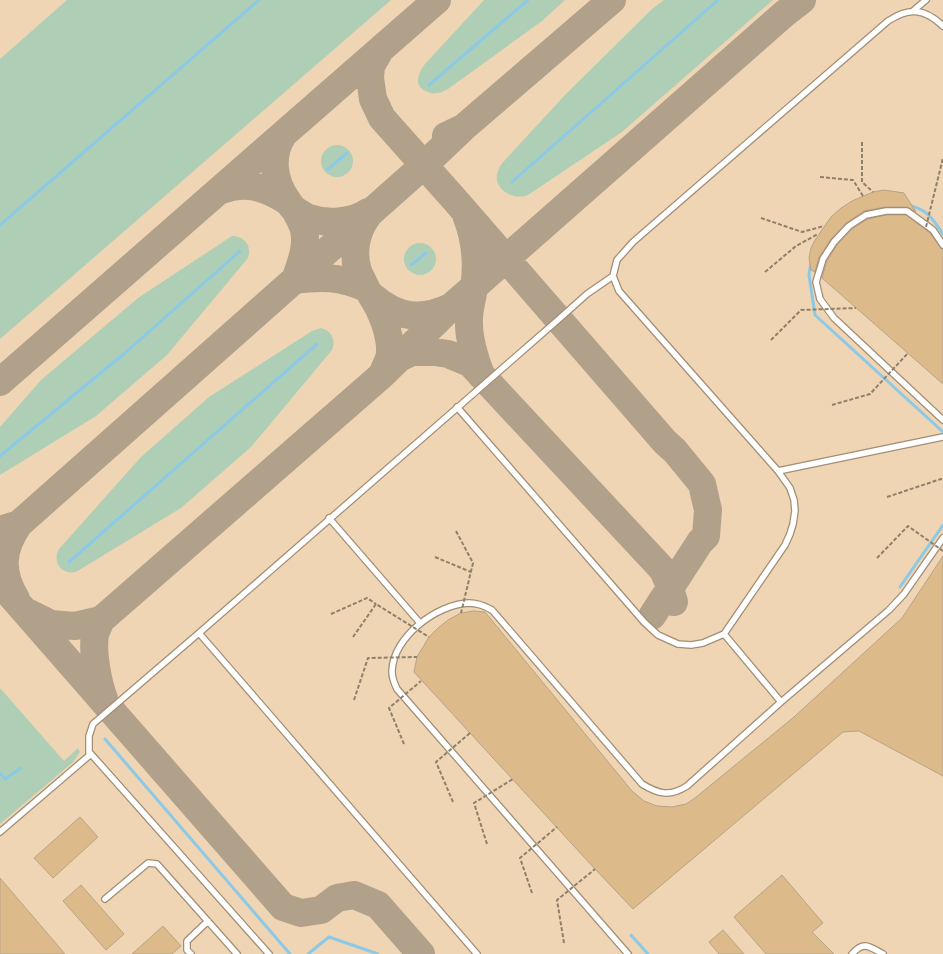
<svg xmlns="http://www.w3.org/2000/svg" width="943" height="954" font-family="'Source Sans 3',sans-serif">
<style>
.built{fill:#efd5b4}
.green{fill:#aecfb6}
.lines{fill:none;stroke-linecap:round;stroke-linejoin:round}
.stream{stroke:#8cc9e7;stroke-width:3}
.taxiway{stroke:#b1a08a;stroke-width:28}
.building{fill:#ddba8a;stroke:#b7a388}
.service-casing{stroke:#a18e74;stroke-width:8}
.path{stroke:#8e806c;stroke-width:2;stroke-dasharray:4 2;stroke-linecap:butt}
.service{stroke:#fff;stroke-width:5.5}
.path-bridge{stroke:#8e806c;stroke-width:2;stroke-dasharray:4 2;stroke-linecap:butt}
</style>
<rect width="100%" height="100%" fill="#f6e1c5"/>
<path class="built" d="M0,0H943V954H0Z"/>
<path class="green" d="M67,0H391L0,339V59Z
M484,0H565L542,21L448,89C444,91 440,93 436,93C432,94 429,93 426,91C413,86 418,73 425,64Z
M664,0H773L622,132L528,195C514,201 491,189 498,171C499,167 502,163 505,160L565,95L652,9Z
M321 161a16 16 0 1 1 32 0a16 16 0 1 1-32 0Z
M232,236C245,236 252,246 248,258L167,355L96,416L0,475V427L41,380L138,298Z
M404 259a16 16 0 1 1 32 0a16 16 0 1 1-32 0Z
M321,328C332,331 336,340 332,350L251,447L181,508L76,572C61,575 52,562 59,549L141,457L209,397L312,331Z
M0,688L64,761L78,748L80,752L73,762L0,824Z"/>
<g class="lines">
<path class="stream" d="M429,85L528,0
M328,169L347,153
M512,182L718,0
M908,205C927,209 933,219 943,234
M0,225L259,0
M811,261L809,275L815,315L943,432
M411,265L426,253
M0,456L125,353L240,251
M69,562L317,344
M900,587L943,525
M105,739L290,954
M0,773L5,779L21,768
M631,935L648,954
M308,954L329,937L378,954"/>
<path class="taxiway" d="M379,52L371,66L370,78L373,99L382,118L455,200L665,442L675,451L702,484L708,510L706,536L700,542L652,616
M283,135C270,155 273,180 287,200C292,209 301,216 308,223
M446,136L463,128L612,0
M219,191C245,181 264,186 287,201
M295,210C300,213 304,216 309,218C326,224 352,223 368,212
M295,210C298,216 303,224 304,230C308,247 300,265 295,280C323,276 340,277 366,288
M466,215C475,238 478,263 474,288C472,300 468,312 469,324C469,341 475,359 481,375
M366,288C364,283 360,277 358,271C352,253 356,232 367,217
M371,295C382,311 391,335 390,354C389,361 384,369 382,375
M373,297C398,318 421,321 451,307L784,14L802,0
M399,358L412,352H435L448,354L470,363L663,570L669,584L674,602
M0,382L437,0
M0,530L19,524L424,165L463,128
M0,583L283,907L301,913L321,910L337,898L354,895L378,905L421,954
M16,599C0,572 1,550 19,524
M29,613L51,624L75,626L101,620L382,375L449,309
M101,620C99,625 96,630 95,635C92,652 98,683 104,699"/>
</g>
<path class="building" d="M884,190L904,193L916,212L907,207H885L864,211L846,223L831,239L819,257L815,272L811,270L809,258L811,248L815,240L831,217L841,208L852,201L873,192Z
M886,215H906L930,233L943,251V384L822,278L827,261L837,245L852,229L868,219Z
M943,556V776L859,731L843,732L633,909L595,869L414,672L417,657L429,637L438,628L448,620L461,613L473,611L485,612L632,791L644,801L657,806L672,807L686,804L695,798L794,717L902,618Z
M80,817L98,837L53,878L34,858Z
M782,875L823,923L812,932L834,954H766L734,917Z
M0,878L65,954H0Z
M81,885L124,934L106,950L63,901Z
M163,926L181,946L172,954H132Z
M723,930L744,954H719L709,942Z"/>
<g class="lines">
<g class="service-casing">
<path id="service" d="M913,11L926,0
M943,245L933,230L907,211H886L866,215L849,226L834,242L823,259L816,282L820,299L834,318L943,420
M457,407L644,622L658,635L678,644L691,645L703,643L724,634L785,545L790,534L793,524L795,511L794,500L790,488L778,471L619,291L613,276L617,260L633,242L888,21C909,7 924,8 943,26
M778,471L943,437
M329,518L420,623
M199,633L477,954
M724,634L781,702
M89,756V736L93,724L199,633L559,319L587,294L613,276
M0,832L91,754L269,954
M105,899L148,863L157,864L237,954
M191,954L187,950V941L208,921
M628,954L397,689C394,683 392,678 392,671C393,637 437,604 469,603C478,603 485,606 492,610L642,784C658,794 670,797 687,786L781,702L889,610L904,594L943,538
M852,954C864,940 870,947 883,954"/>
</g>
<path class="path" d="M862,142V182L873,192
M820,177L853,180L863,196
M761,218L802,232L824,226
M765,272L796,246L818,234
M887,497L941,479L943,480
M435,557L471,572
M331,614L367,598L376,604"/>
<use href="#service" class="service"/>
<path class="path-bridge" d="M926,227L943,158
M771,340L801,310L856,308
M832,405L870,394L908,353
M456,531L473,563L461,613
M877,558L908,526L943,551
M353,637L376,604L429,637
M354,700L368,658L417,657
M404,744L389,708L421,681
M453,802L436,762L470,733
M487,844L474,803L513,779
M532,893L520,858L557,827
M564,943L557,900L595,869"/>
</g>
</svg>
